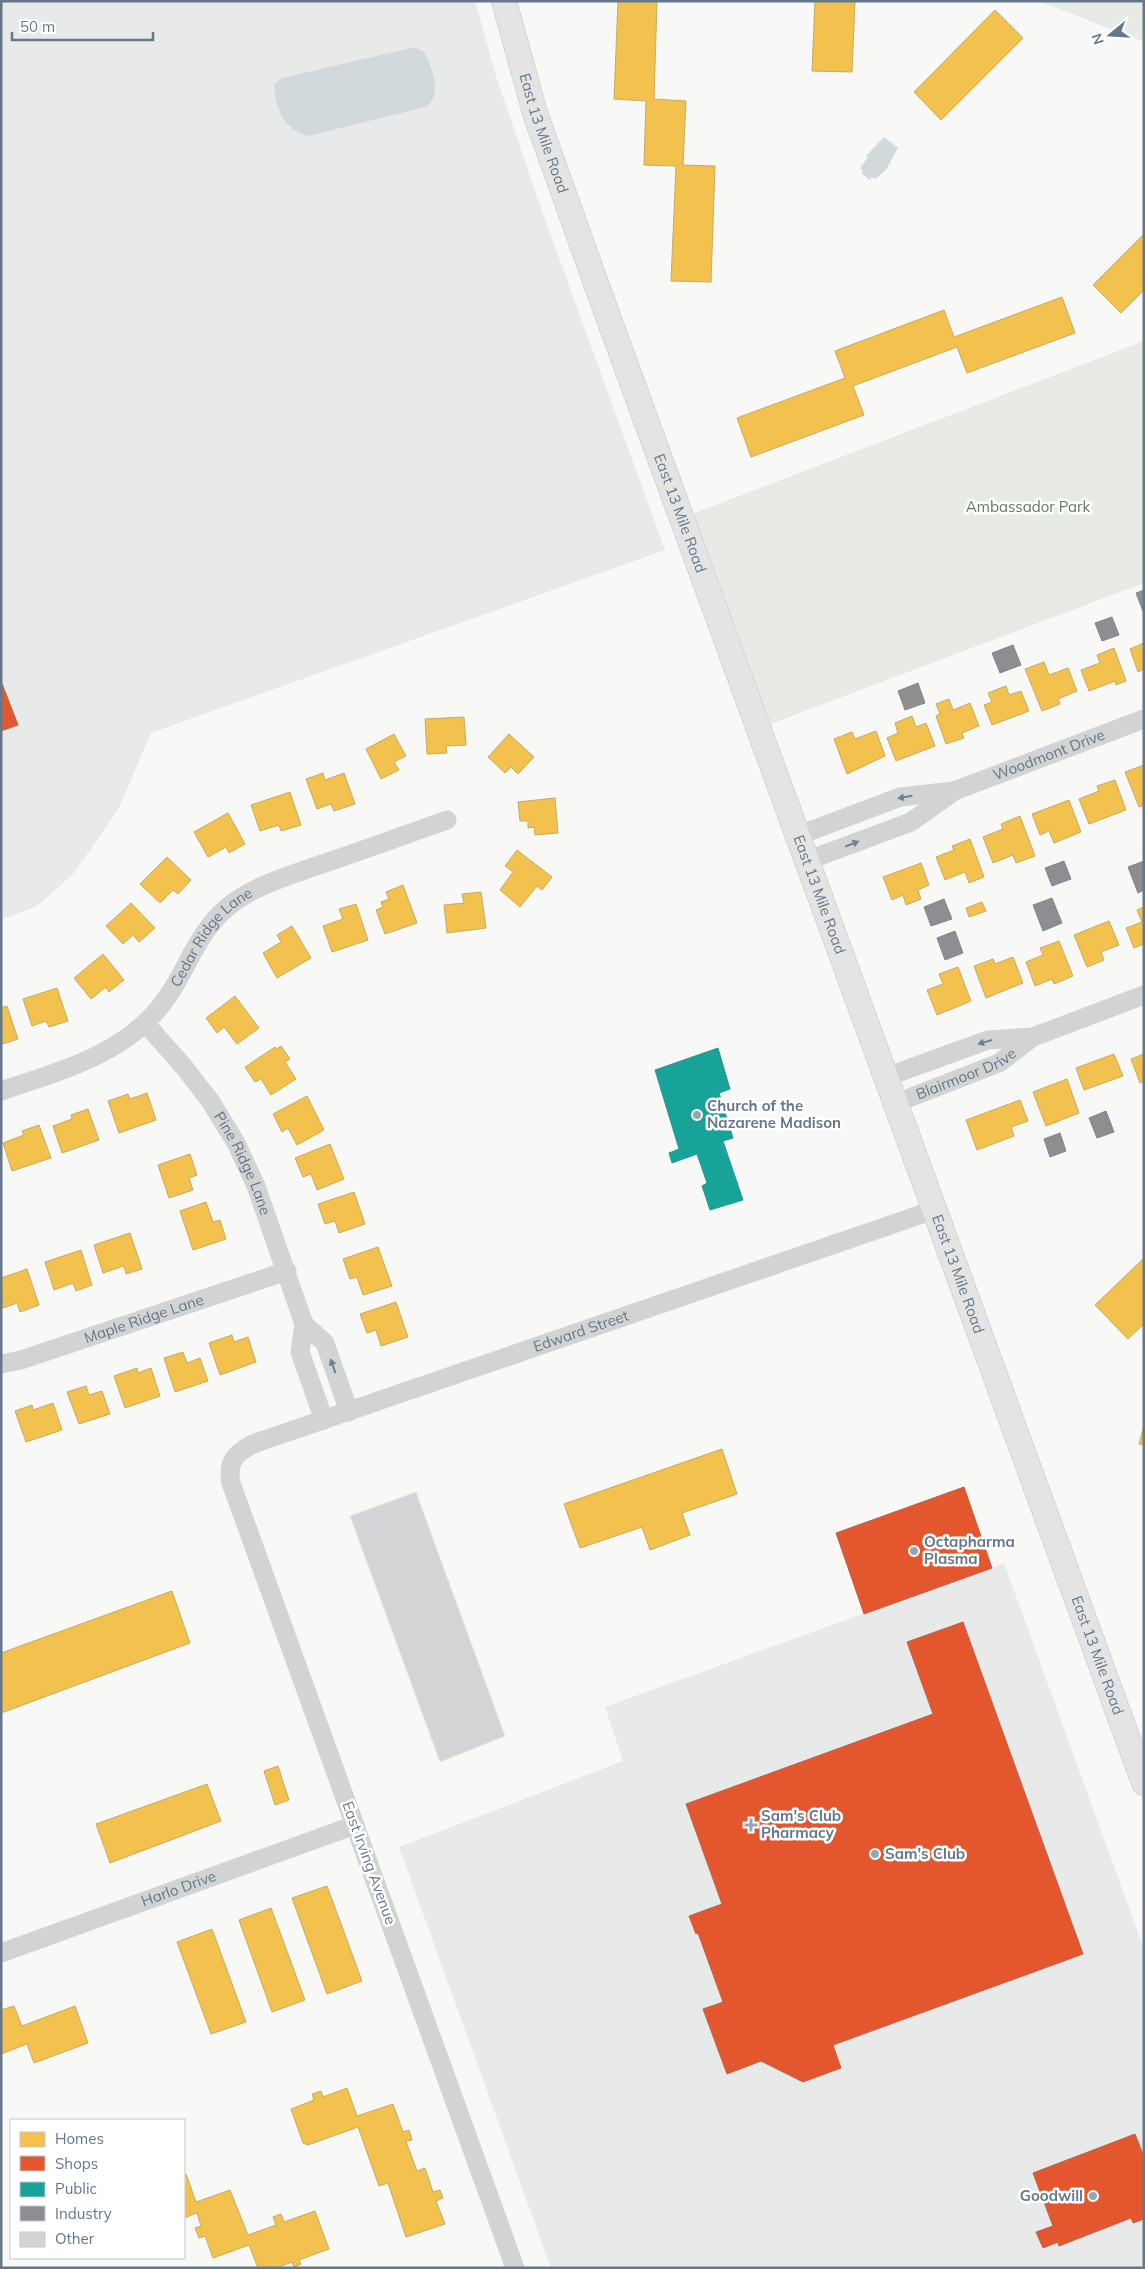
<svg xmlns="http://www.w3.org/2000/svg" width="1145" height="2269" font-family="Mulish,sans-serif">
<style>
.built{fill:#e8e9e9}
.green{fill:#e8ebe5}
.water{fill:#d2d9dd}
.homes{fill:#f2c14e;stroke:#c7ab60}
.shops{fill:#e4572e;stroke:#be614a}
.public{fill:#17a398;stroke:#2e9694}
.industry{fill:#8d8d92;stroke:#818790}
.building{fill:#d2d4d5;stroke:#e7e7e6}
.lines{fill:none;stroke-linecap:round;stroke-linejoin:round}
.major-casing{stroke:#d3d5d6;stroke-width:26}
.minor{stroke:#d2d3d3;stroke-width:19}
.major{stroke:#e4e4e4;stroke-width:24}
.oneway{fill:#6f8191}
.poi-dot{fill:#98a5b0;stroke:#fff;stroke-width:2}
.labels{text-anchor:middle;stroke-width:5;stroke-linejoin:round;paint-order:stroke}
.street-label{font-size:15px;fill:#64788a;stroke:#fff}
.park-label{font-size:15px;fill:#657a60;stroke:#fff}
.poi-label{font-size:15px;font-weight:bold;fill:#64788a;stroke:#fff;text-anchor:start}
</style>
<rect width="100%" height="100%" fill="#f8f8f7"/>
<path class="built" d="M1,1H475L495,73L537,197L665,550L151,733L118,810L73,874L37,906L1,920Z
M1004,1563L1144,1949V2268H551L399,1847L623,1761L605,1707Z"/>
<path class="green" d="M1039,1H1144V42Z
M1144,341V583L760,728L684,517Z"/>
<path class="water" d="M415,47L424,52C432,67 443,95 426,107L308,136C283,128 276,110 274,84L282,78Z
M884,137L898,148L886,170L875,179L872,177L870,180L861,173L863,171L860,168L868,157L866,156Z"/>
<path class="homes" d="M618,1H657L654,99L686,101L683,165L715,166L711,282L671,281L676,166L644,165L646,101L614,99Z
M815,1H855L852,72L812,71Z
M995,10L1023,38L941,120L914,92Z
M1144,234V290L1121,313L1093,285Z
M1062,297L1075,333L967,373L957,347L853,386L864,415L751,457L737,418L845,378L835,351L944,310L954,337Z
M1144,643V669L1138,672L1130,649Z
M1114,648L1126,681L1116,685L1115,681L1089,691L1081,670L1100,663L1097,655Z
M1044,662L1049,675L1068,668L1077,691L1058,699L1060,704L1042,711L1025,669Z
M1006,686L1009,695L1021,691L1029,711L992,725L984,705L992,702L988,693Z
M949,699L953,710L970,703L979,726L962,733L964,738L946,744L936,716L940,714L936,704Z
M912,716L916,727L926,723L935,746L896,761L887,738L898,733L895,723Z
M464,717L466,745L446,746L447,753L427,754L425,719Z
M876,731L885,756L847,774L834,739L852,732L855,739Z
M394,734L406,756L394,762L399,770L381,779L366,749Z
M509,734L534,757L518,774L511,767L505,773L488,757Z
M1144,765V805L1139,807L1125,772Z
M323,773L325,780L344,773L355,804L334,811L331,804L317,809L306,779Z
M1115,780L1126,810L1089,824L1079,799L1099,791L1097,786Z
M290,792L301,825L281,831L279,825L260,831L251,805Z
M555,798L558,833L535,835L534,827L528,828V821H520L518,802Z
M1069,800L1081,832L1054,843L1049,831L1040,835L1032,814Z
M228,813L245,844L229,853L226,847L208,857L194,832Z
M1020,816L1035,856L1016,863L1013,855L993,863L983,837L1003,829L1001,824Z
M970,839L984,877L969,883L965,872L945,880L936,857L954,850L952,846Z
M517,850L552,877L542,890L537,886L520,907L500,890L513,872L505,866Z
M167,857L191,880L178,894L173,890L160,903L140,884Z
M921,863L929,885L918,890L921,899L906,905L903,895L892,900L883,877Z
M403,885L417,923L385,934L376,910L383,907L381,902L389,899L386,892Z
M481,892L486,928L447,933L444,905L464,903L462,894Z
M982,902L986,911L969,917L966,908Z
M131,903L155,928L139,942L133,935L123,944L106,926Z
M356,904L368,940L332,952L323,926L343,919L339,909Z
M1144,907V944L1134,948L1126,928L1142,922L1137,910Z
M1109,921L1119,945L1101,952L1104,960L1087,967L1074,935Z
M292,926L311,958L277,978L263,953L281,942L277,935Z
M1059,941L1073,976L1054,984L1052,979L1035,986L1026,962L1043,955L1040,948Z
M103,954L124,980L109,992L106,987L91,999L74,978Z
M1013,957L1023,983L986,998L974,966L993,959L995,964Z
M958,967L971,1001L937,1015L927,990L943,984L939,974Z
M57,988L68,1021L49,1027L46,1021L32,1026L23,999Z
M235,996L259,1028L237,1044L224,1027L217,1033L206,1018Z
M7,1006L18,1039L3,1044L1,1040V1008Z
M281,1046L290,1059L285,1062L296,1079L271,1095L261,1079L255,1082L245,1067L275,1047L276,1049Z
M1114,1054L1123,1076L1084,1090L1076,1068Z
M1144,1054V1081L1140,1083L1131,1059Z
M1067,1079L1079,1113L1046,1126L1033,1092Z
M147,1093L156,1120L119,1133L108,1101L128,1094L130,1099Z
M307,1096L324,1130L297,1145L288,1128L282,1132L273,1114Z
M1020,1100L1028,1121L1011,1127L1014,1136L977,1150L966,1120Z
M88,1109L99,1140L62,1153L53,1126L72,1119L71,1115Z
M39,1125L51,1158L12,1171L3,1143L24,1135L22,1131Z
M330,1144L344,1179L317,1190L311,1174L303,1177L295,1158Z
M190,1154L197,1175L189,1178L193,1190L169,1198L158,1165Z
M354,1192L365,1224L339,1233L335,1221L325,1224L318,1204Z
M206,1202L213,1222L220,1220L226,1239L193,1250L180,1211Z
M130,1233L142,1269L126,1274L124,1266L103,1273L94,1245Z
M378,1247L392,1286L363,1295L357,1277L350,1279L343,1259Z
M81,1250L92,1285L76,1291L73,1283L54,1290L45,1262Z
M1144,1258V1324L1128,1339L1095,1305Z
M27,1269L39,1305L20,1312L17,1303L3,1308L1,1278Z
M396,1302L408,1337L381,1346L376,1330L367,1333L360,1314Z
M232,1335L234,1342L248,1337L256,1362L220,1375L209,1343Z
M183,1352L187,1363L200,1358L208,1381L175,1392L164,1358Z
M137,1368L138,1373L151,1368L160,1396L125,1408L114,1376Z
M86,1386L89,1395L102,1391L110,1414L79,1424L67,1392Z
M53,1403L62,1430L26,1442L15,1411L32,1405L33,1410Z
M1144,1426V1445L1139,1444Z
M722,1449L737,1494L682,1513L690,1535L650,1550L642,1527L580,1548L564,1504Z
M172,1591L190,1643L1,1713V1653Z
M278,1766L289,1800L275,1805L264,1771Z
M207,1784L221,1821L110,1863L96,1824Z
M327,1886L362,1981L327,1994L292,1898Z
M271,1908L305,2000L272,2012L239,1920Z
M212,1929L246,2022L211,2034L177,1942Z
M14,2006L22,2026L75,2006L88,2043L34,2063L27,2044L1,2054V2010Z
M347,2088L357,2116L393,2104L403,2132L409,2130L412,2140L406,2141L417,2171L425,2168L433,2192L440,2190L443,2198L436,2201L445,2224L406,2237L388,2183L379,2186L358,2127L308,2145L303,2143L291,2109L314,2100L312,2094L321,2091L323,2097Z
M186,2174L196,2202L230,2190L248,2235L276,2225L273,2217L281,2214L284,2222L315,2211L329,2249L299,2260L301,2264L294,2267L292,2262L276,2268H258L249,2245L213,2258L205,2236L199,2238L195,2228L201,2226L197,2213L184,2218V2175Z"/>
<path class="shops" d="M1,681L18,725L1,731Z
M964,1487L992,1568L864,1614L836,1533Z
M963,1622L1083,1954L833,2045L841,2068L803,2082L761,2061L727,2074L703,2009L723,2002L698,1933L696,1934L689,1916L722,1904L686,1804L933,1714L907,1642Z
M1135,2134L1144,2157V2219L1133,2223L1131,2218L1059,2246L1058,2242L1043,2248L1036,2232L1053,2226L1033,2173Z"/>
<path class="public" d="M718,1048L730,1089L719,1093L733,1138L723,1141L743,1200L710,1210L702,1186L707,1183L697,1154L672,1163L669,1153L679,1149L655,1070Z"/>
<path class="industry" d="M1144,590V614L1136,593Z
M1112,617L1119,635L1102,641L1095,623Z
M1013,645L1021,665L1000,673L992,653Z
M918,683L925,703L905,710L898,691Z
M1064,861L1071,879L1052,886L1045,868Z
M1144,861V890L1138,893L1128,867Z
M1052,898L1062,923L1043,931L1033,905Z
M944,899L952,919L931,926L924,907Z
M955,931L963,953L945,960L937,938Z
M1106,1111L1114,1132L1097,1138L1089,1118Z
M1060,1133L1066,1151L1050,1157L1044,1139Z"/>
<path class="building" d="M416,1492L505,1736L440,1762L350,1516Z"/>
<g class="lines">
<g class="major-casing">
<g id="major">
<path id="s8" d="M504,1L535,113L602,300L1144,1783"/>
</g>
</g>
<g class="minor">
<path id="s1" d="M797,836L900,797L954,791L1144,719"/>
<path d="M806,861L911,822L953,792"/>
<path id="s2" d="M146,1024L184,1067L211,1102L236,1143L256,1186L304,1324L300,1352L324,1420"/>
<path d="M886,1077L988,1040L1033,1037L1144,995"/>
<path id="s3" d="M1,1091C63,1070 130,1053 168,996C189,965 199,930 229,906C255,885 291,875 322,864C364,850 405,835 447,820"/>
<path id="s4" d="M896,1103L999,1063L1033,1037"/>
<path d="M304,1324L325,1343L349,1412"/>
<path id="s5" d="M1,1364L21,1360L287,1271"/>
<path id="s6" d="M1,1953L355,1825"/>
<path id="s7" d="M515,2268L231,1483C227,1462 235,1453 253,1444L934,1210"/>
</g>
<use href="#major" class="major"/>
</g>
<defs><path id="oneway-solid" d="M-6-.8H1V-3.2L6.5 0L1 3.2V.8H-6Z" transform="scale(1.25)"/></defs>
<g class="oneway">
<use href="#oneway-solid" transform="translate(905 797) rotate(170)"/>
<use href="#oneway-solid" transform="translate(852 844) rotate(-21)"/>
<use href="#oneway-solid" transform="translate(985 1042) rotate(164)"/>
<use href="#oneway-solid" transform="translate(333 1366) rotate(-110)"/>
</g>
<g class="poi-dot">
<circle cx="697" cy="1115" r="5"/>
<circle cx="914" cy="1551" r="5"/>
<path d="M748.5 1817.5h5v5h5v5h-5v5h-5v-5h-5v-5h5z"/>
<circle cx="875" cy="1854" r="5"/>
<circle cx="1093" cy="2196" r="5"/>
</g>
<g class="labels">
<g class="street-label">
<text dy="5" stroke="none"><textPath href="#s8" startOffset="138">East 13 Mile Road</textPath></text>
<text dy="5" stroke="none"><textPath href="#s8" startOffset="542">East 13 Mile Road</textPath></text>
<text dy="5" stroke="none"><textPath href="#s1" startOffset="266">Woodmont Drive</textPath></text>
<text dy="5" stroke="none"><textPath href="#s8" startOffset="948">East 13 Mile Road</textPath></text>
<text dy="5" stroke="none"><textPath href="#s3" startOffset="270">Cedar Ridge Lane</textPath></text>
<text dy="5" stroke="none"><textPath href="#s4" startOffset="76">Blairmoor Drive</textPath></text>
<text dy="5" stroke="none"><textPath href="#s2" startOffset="171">Pine Ridge Lane</textPath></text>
<text dy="5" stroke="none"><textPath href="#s8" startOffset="1352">East 13 Mile Road</textPath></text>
<text dy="5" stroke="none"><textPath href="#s5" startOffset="150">Maple Ridge Lane</textPath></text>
<text dy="5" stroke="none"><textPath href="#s7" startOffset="1231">Edward Street</textPath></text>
<text dy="5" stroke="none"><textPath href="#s8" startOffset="1758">East 13 Mile Road</textPath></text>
<text transform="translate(369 1863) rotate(70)" y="5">East Irving Avenue</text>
<text dy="5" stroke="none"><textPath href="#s6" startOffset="189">Harlo Drive</textPath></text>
</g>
<g class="park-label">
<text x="1028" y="512">Ambassador Park</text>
</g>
<g class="poi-label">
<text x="707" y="1111">Church of the<tspan x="707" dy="17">Nazarene Madison</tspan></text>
<text x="924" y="1547">Octapharma<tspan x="924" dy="17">Plasma</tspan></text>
<text x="761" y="1821">Sam's Club<tspan x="761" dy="17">Pharmacy</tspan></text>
<text x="885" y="1859">Sam's Club</text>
<text x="1083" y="2201" text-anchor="end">Goodwill</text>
</g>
</g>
<rect width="1145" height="2269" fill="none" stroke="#64788a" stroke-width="5"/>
<rect x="10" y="2119" width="175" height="140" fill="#ffffff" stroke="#c1c9d0"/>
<rect x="20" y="2132" width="25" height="15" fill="#f2c14e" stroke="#c1c9d0"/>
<text x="55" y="2144" font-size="15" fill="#64788a">Homes</text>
<rect x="20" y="2156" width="25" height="15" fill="#e4572e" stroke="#c1c9d0"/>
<text x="55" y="2169" font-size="15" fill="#64788a">Shops</text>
<rect x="20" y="2182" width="25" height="15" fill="#17a398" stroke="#c1c9d0"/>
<text x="55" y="2194" font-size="15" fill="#64788a">Public</text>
<rect x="20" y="2206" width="25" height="15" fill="#8d8d92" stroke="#c1c9d0"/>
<text x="55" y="2219" font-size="15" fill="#64788a">Industry</text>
<rect x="20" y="2232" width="25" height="15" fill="#d2d4d5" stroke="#c1c9d0"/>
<text x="55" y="2244" font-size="15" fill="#64788a">Other</text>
<g transform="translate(1110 35) rotate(252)" stroke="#ffffff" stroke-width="4" paint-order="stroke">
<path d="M0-4L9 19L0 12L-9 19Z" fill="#64788a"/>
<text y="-8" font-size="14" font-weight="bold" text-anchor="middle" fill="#64788a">N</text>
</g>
<path d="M12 32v8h141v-8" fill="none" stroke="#64788a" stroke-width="2.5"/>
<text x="20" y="32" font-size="15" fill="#64788a" stroke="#ffffff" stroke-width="4" paint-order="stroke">50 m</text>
</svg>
